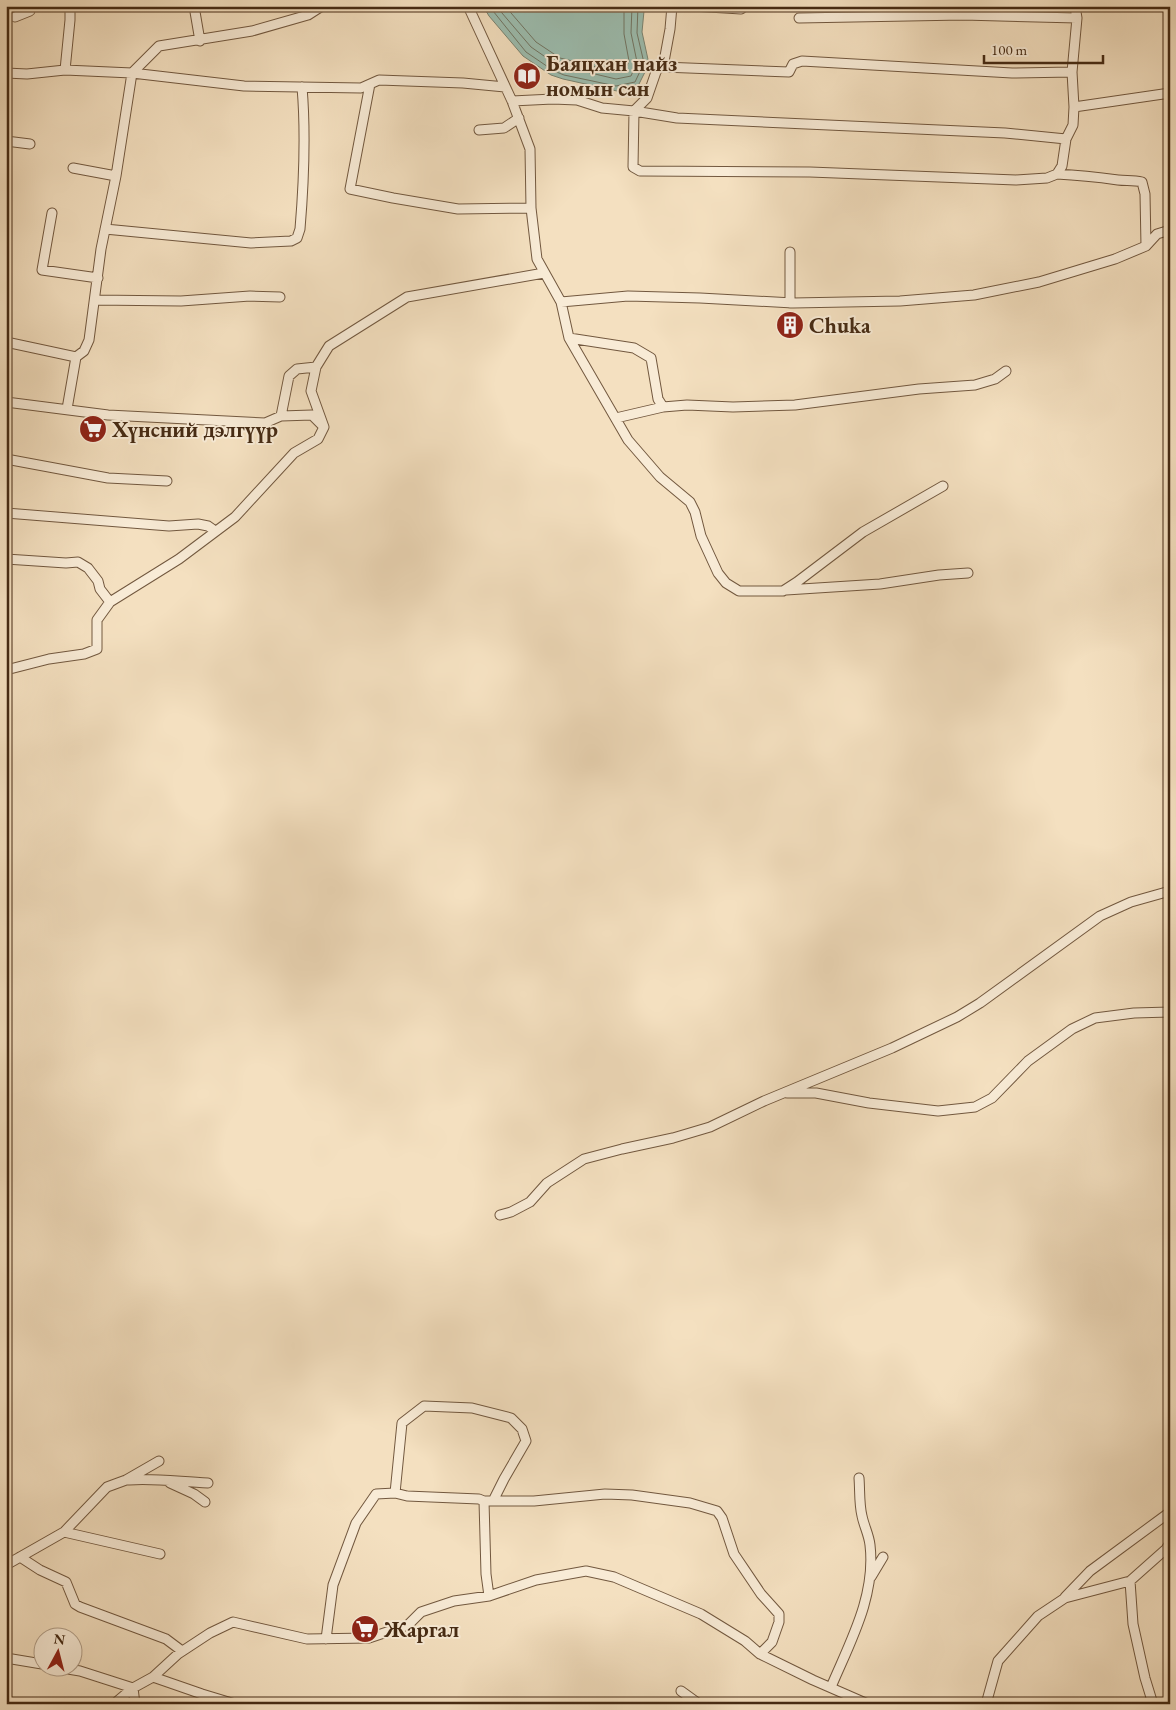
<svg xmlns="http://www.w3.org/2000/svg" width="1176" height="1710" font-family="'EB Garamond',serif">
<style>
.water{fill:#9cbdaf;stroke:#7a8371}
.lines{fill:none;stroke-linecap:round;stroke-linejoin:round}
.shore{stroke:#717462;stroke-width:1}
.street-casing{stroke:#72583f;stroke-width:11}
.street{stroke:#f8ebd6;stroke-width:9}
.labels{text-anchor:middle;stroke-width:4;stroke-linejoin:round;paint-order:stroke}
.poi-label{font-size:22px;font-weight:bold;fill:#462b14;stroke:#f8ebd6;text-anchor:start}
</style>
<rect width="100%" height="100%" fill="#f4e0c0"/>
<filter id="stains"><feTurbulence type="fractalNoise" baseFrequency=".004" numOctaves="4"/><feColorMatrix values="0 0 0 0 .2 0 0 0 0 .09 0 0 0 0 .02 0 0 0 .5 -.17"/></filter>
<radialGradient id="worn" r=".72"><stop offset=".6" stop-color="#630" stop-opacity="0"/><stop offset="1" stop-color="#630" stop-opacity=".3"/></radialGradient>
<path class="water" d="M483,6H642L644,11L642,32L649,64L638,86L617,91L563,79L551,75L523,56L489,16Z"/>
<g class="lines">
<path class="shore" d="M489,6L526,52L554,71L564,75L616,86L635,82L644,63L637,33L638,6
M496,6L531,47L557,65L616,79L631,76L637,62L631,33L632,6
M505,6L536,42L560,58L617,72L625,70L629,61L624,34V6"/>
<g class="street-casing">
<path id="street" d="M194,6L200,41
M417,6H427
M468,6L512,101L530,149L531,208L537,259L561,302L628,296L700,298L793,303L900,301L974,295L1039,282L1115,259L1146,246L1157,234L1170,230
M672,6L670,29L663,67L657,69L647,98L634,111L677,118L1005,133L1066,139
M692,6L741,9L745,6
M15,17L30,11L31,6
M799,18L963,15L1077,18
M663,67L789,72L793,64L802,61L1012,73L1072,72
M65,70L70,20V6
M6,73L27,74L65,70L132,73L244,86L361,88L379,80L463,83L505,87
M370,84L350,189L393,198L458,209L531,208
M512,101L553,99L577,100L602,108L634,111L633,167L640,171L810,172L1016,180L1047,178L1057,174L1062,166L1066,139L1073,125L1074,107L1072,72L1077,18L1075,6
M1074,107L1170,93
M479,130L504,128L519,118
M6,141L30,144
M73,168L116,176
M1057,174C1078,175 1097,177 1118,180C1126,181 1133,180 1142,182L1145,194L1146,246
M52,213L42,270L98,278
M105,229L251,243L291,241L297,238L300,229C304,181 306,134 302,87
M790,252V303
M95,300L181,301L250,296L280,297
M561,302L569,338L628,440L660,477L690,502L695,512L701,536L718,573L726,583L739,591H783L797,582L863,532L943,486
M569,338L634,348L651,358L658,399L663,407
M6,342L76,357
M6,402L108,415L265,423L281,416L312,415L322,425
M67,409L76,357L84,351L89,340L101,249L116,176L132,73L159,46L252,31L308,15L322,6
M281,416L289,376L297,369L316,367
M616,418L663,407L687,405L733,407L795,405L919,389L975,385L995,379L1006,371
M6,459L108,478L167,481
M6,513L169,526L198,524L208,526L215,531
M6,559L66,563L78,562L88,568L98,581L100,589L110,602
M786,590L880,584L939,575L968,573
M6,670L49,659L84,654L97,649V620L110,602L179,559L235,517L294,453L318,439L324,427L311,391L316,367L329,346L407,297L544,273
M787,1093H816L869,1103L938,1111L975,1107L992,1098L1028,1061L1072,1029L1095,1018L1134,1013L1170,1012
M500,1215L511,1212L530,1202L547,1183L584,1159L622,1149L673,1138L710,1127L764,1101L892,1048L957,1017L980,1003L1100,916L1131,902L1170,891
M129,1480C155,1478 181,1482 208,1483
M170,1483L194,1494L205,1502
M395,1493L402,1423L424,1406L472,1408L511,1418L522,1429L526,1441L504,1479L493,1501
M484,1501H534L605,1494L632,1495L690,1503L717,1511L722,1518L734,1554L761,1594L779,1614V1622L772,1642L760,1654
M64,1532L160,1554
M20,1557L40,1570L66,1582L75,1604L80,1607L166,1639L182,1651
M6,1565L64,1532L107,1487L126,1480L159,1461
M871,1577L883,1557
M1130,1581L1133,1624L1145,1678L1153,1704
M1065,1597L1090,1571L1170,1512
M326,1639L333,1585L356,1523L376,1494L395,1493L407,1496L479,1499L484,1501L486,1574L489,1596
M6,1658L42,1664
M62,1668L80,1671L133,1688L135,1704
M153,1677L202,1694L235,1704
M831,1687C850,1642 876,1596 870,1545C869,1535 864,1526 862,1516C859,1504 860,1490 859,1478
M681,1691L699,1704
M114,1704L133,1688L153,1677L178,1654L210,1633L233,1622L307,1639L369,1638L408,1625L421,1612L454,1601L489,1596L536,1580L586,1571L614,1577L701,1614L745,1641L760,1654L813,1680L868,1704
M986,1704L998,1661L1038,1616L1065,1598L1130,1581L1166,1549L1170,1543"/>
</g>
<use href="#street" class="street"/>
</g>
<defs>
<g id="library-disc" transform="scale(1.4375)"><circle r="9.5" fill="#8f2418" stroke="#f8ebd6"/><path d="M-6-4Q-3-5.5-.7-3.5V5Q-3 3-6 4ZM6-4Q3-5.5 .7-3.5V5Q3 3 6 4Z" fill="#fff"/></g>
<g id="building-disc" transform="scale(1.4375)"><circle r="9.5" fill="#8f2418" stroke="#f8ebd6"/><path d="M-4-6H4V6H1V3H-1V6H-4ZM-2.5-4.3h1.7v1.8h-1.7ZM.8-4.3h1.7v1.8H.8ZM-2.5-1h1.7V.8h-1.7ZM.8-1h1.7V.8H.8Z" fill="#fff"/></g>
<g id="supermarket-disc" transform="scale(1.4375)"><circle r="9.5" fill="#8f2418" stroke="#f8ebd6"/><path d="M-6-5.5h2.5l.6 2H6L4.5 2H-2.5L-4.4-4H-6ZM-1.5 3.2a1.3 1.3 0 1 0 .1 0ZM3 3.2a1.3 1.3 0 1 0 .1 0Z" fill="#fff"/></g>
</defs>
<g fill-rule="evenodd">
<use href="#library-disc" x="527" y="76"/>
<use href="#building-disc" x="790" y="325"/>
<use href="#supermarket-disc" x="93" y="429"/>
<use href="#supermarket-disc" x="365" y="1629"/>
</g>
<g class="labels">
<g class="poi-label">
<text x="546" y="71">Баяцхан найз<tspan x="546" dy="25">номын сан</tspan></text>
<text x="809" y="333">Chuka</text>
<text x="112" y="437">Хүнсний дэлгүүр</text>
<text x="384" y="1637">Жаргал</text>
</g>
</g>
<rect width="1176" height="1710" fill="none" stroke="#f4e0c0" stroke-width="25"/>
<rect x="8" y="8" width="1161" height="1695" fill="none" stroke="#462b14" stroke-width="2.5"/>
<rect x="12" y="12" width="1151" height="1685" fill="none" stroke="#462b14"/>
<g transform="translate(58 1652) rotate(7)"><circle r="24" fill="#f8ebd6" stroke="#b19e88"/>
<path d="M0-4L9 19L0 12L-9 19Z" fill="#8f2418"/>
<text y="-8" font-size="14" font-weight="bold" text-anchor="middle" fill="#462b14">N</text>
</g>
<path d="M984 55v8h119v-8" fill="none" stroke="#462b14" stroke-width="2.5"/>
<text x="991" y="55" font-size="15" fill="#462b14" stroke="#f8ebd6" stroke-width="4" paint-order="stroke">100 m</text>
<rect width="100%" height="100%" filter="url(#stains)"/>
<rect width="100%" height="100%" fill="url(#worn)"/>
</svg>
